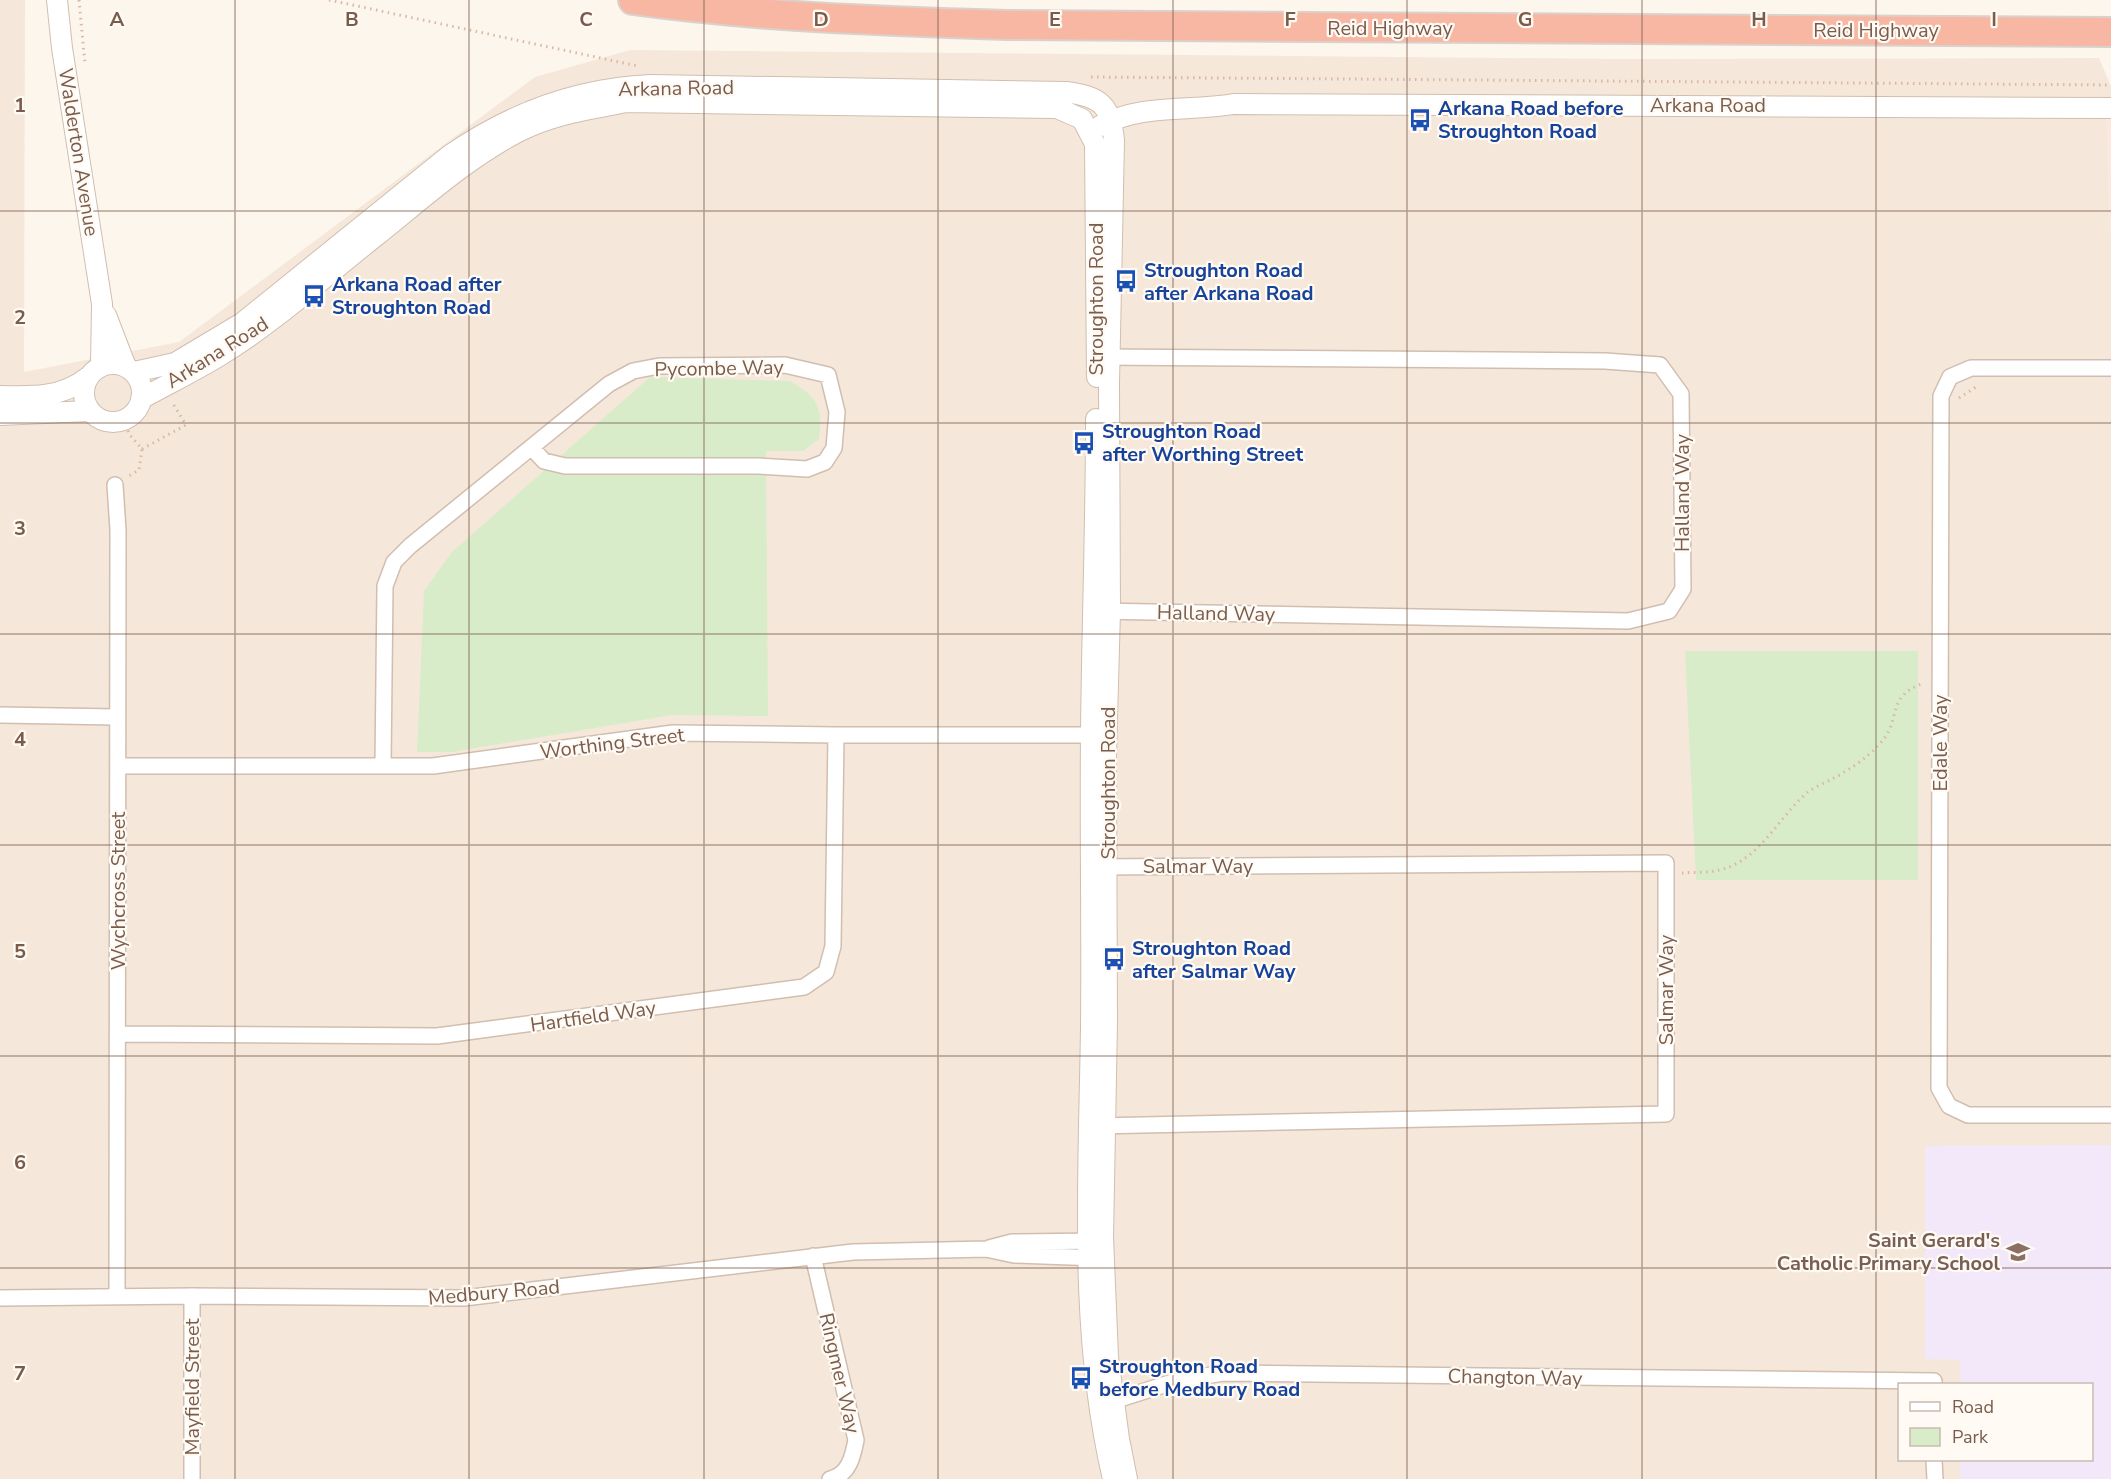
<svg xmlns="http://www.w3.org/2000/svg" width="2111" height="1479" font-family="'Nunito Sans',sans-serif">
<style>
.residential{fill:#f5e8da;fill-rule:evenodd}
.commercial{fill:#fde8e0}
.education{fill:#f3e8fa}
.green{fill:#d8ecc9}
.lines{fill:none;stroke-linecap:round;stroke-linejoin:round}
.minor-casing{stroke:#d1beb0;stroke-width:18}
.tertiary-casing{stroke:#d1beb0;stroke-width:22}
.motorway-casing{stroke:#dad1cd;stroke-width:32}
.path{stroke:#d9b8a5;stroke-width:3;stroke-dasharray:1.5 4.5;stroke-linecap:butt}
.minor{stroke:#fff;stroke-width:15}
.tertiary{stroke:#fff;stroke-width:20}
.motorway{stroke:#f7b7a3;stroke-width:28}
.grid{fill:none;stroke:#7a5c4d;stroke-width:1.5;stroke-opacity:0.55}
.labels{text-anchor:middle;stroke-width:4.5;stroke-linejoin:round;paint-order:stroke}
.street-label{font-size:20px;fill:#7a5c4d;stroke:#fffaf3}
.transit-label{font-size:20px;font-weight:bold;fill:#164399;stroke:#fffaf3;text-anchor:start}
.education-label{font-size:20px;font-weight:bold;fill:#785e54;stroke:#fffaf3;text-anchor:end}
.grid-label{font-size:20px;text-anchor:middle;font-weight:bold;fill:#7a5c4d;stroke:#fffaf3;stroke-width:4.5;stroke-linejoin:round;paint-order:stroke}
</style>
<rect width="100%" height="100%" fill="#fdf6ec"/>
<path class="residential" d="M0,0H25L24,372L179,342L535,77L630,50L1621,59L2099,58L2111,86V1479H0ZM1900,1384H2092V1460H1900Z"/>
<path class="commercial" d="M2106,111H2111V234H2110Z"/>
<path class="education" d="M2111,1145V1479H1960V1460H2092V1384H1960V1360L1925,1359V1146Z"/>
<path class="green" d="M650,377L790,381C818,397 823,408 819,439L803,451H766L768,716L672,715L452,752H417L424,591L452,552Z
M1685,651H1918V880H1696Z"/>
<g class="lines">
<g class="minor-casing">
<path id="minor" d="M2111,368H1971L1950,377L1941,396L1939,1088L1949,1106L1968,1115H2111
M115,485L118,530L117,1297
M1099,611L1628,621L1669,611L1683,589L1681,394L1660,365L1605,361L1100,357
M0,715L116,717
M118,766H433L673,733L836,735H1100
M383,766L385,586L394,562L410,546L609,384L633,371L659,366L785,365L828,375L837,412L834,448L825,462L807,469L759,466H565L544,461L532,448
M118,1034L437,1036L804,987L826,972L833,946L836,735
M1096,1126L1666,1114V863L1097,867
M989,1248L1012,1242L1099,1241
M813,1256L856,1440C853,1456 849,1475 830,1479
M192,1296V1479
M0,1298L192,1296L464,1298L853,1252L986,1249L1014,1255L1098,1258
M1104,1404L1176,1381L1223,1373L1934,1381V1384
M1934,1460L1935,1479"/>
</g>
<g class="tertiary-casing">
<path id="tertiary" d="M57,0L62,48L102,304L101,365
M1100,126C1145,103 1187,112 1234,104L2111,108
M106,315L126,367
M84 393a29 29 0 1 1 58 0a29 29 0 1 1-58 0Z
M134,372L175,363L242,323L450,155C511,113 577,88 651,85L1066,92C1101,97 1110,104 1114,140L1109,384L1110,611L1106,756L1107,1022L1103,1237L1108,1357L1119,1439L1127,1479
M0,396C32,397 62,398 88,377
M141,399C168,384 195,371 221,355C276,321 325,276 376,236C421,200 466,159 518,132C552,114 591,109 627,102L1057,108L1082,119L1095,144L1097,377
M0,415L89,411
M1096,419C1096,524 1092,629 1091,734C1090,831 1092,929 1091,1027C1089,1178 1078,1331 1113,1479"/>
</g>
<g class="motorway-casing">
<path id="motorway" d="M633,0C757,17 882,21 1007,25L2111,32"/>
</g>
<path class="path" d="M79,0L85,64
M329,0L638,66
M1091,77L2111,85
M1959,398L1979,385
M125,419L129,434L142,449L139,470L129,476
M142,449L186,425L172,402
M1682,873C1694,872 1708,873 1719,870C1760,861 1778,817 1808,792C1815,787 1824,783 1832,779C1851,769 1869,757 1883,740C1901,718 1886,696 1924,683"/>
<use href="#minor" class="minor"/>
<use href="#tertiary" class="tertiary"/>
<use href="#motorway" class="motorway"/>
</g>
<path class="grid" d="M235,0V1479M469,0V1479M704,0V1479M938,0V1479M1173,0V1479M1407,0V1479M1642,0V1479M1876,0V1479M0,211H2111M0,423H2111M0,634H2111M0,845H2111M0,1056H2111M0,1268H2111"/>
<defs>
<g id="bus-bare" transform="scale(1.8)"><path d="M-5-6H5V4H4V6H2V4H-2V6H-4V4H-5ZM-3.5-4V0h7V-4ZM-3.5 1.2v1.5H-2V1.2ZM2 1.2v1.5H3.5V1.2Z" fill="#1a4fb4" stroke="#fffaf3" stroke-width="2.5" paint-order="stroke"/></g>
<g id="school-bare" transform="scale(1.8)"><path d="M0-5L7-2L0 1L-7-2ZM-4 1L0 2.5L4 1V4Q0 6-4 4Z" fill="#8d6e63" stroke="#fffaf3" stroke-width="2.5" paint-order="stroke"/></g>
</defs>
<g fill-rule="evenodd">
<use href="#bus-bare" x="1420" y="120"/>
<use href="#bus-bare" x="1126" y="281"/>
<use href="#bus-bare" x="314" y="296"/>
<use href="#bus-bare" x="1084" y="443"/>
<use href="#bus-bare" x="1114" y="959"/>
<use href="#school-bare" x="2018" y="1252"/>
<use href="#bus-bare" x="1081" y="1378"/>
</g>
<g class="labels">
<g class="street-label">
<text x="1390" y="35">Reid Highway</text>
<text x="1876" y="37">Reid Highway</text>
<text transform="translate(676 88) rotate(-1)" y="7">Arkana Road</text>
<text x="1708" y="112">Arkana Road</text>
<text transform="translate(79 152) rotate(81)" y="7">Walderton Avenue</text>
<text transform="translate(1096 299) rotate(-90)" y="7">Stroughton Road</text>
<text transform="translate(217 352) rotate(-32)" y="7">Arkana Road</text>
<text transform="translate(719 368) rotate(-1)" y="7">Pycombe Way</text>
<text transform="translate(1682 493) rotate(-90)" y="7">Halland Way</text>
<text transform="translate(1216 613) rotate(1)" y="7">Halland Way</text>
<text transform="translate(612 743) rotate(-7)" y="7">Worthing Street</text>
<text transform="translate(1940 743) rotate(-90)" y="7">Edale Way</text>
<text transform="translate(1108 783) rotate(-90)" y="7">Stroughton Road</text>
<text x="1198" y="873">Salmar Way</text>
<text transform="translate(118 891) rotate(-90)" y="7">Wychcross Street</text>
<text transform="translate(1666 990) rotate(-90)" y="7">Salmar Way</text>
<text transform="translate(593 1016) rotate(-8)" y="7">Hartfield Way</text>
<text transform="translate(494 1292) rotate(-5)" y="7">Medbury Road</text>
<text transform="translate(840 1373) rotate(77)" y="7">Ringmer Way</text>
<text transform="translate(1515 1377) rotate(1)" y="7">Changton Way</text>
<text transform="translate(192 1387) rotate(-90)" y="7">Mayfield Street</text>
</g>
<g class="transit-label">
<text x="1438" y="115">Arkana Road before<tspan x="1438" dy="23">Stroughton Road</tspan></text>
<text x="1144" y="277">Stroughton Road<tspan x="1144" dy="23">after Arkana Road</tspan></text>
<text x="332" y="291">Arkana Road after<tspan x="332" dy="23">Stroughton Road</tspan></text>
<text x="1102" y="438">Stroughton Road<tspan x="1102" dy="23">after Worthing Street</tspan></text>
<text x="1132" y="955">Stroughton Road<tspan x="1132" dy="23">after Salmar Way</tspan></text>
<text x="1099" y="1373">Stroughton Road<tspan x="1099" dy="23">before Medbury Road</tspan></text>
</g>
<g class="education-label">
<text x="2000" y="1247">Saint Gerard's<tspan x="2000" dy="23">Catholic Primary School</tspan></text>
</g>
</g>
<g class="grid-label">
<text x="117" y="26">A</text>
<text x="352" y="26">B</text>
<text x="586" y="26">C</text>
<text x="821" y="26">D</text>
<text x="1055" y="26">E</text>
<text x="1290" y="26">F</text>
<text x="1525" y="26">G</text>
<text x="1759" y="26">H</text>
<text x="1994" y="26">I</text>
<text x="20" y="112">1</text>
<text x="20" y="324">2</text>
<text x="20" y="535">3</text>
<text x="20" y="746">4</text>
<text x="20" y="958">5</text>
<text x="20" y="1169">6</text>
<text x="20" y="1380">7</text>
</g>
<rect x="1898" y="1383" width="195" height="78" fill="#fffaf3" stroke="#cabbb1" stroke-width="1.5"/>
<rect x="1910" y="1402" width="30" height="9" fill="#ffffff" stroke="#cabbb1" stroke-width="1.5"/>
<text x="1952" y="1413" font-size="18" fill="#7a5c4d">Road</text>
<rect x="1910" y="1428" width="30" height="18" fill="#d8ecc9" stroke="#cabbb1" stroke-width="1.5"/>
<text x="1952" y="1443" font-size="18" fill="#7a5c4d">Park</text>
</svg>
